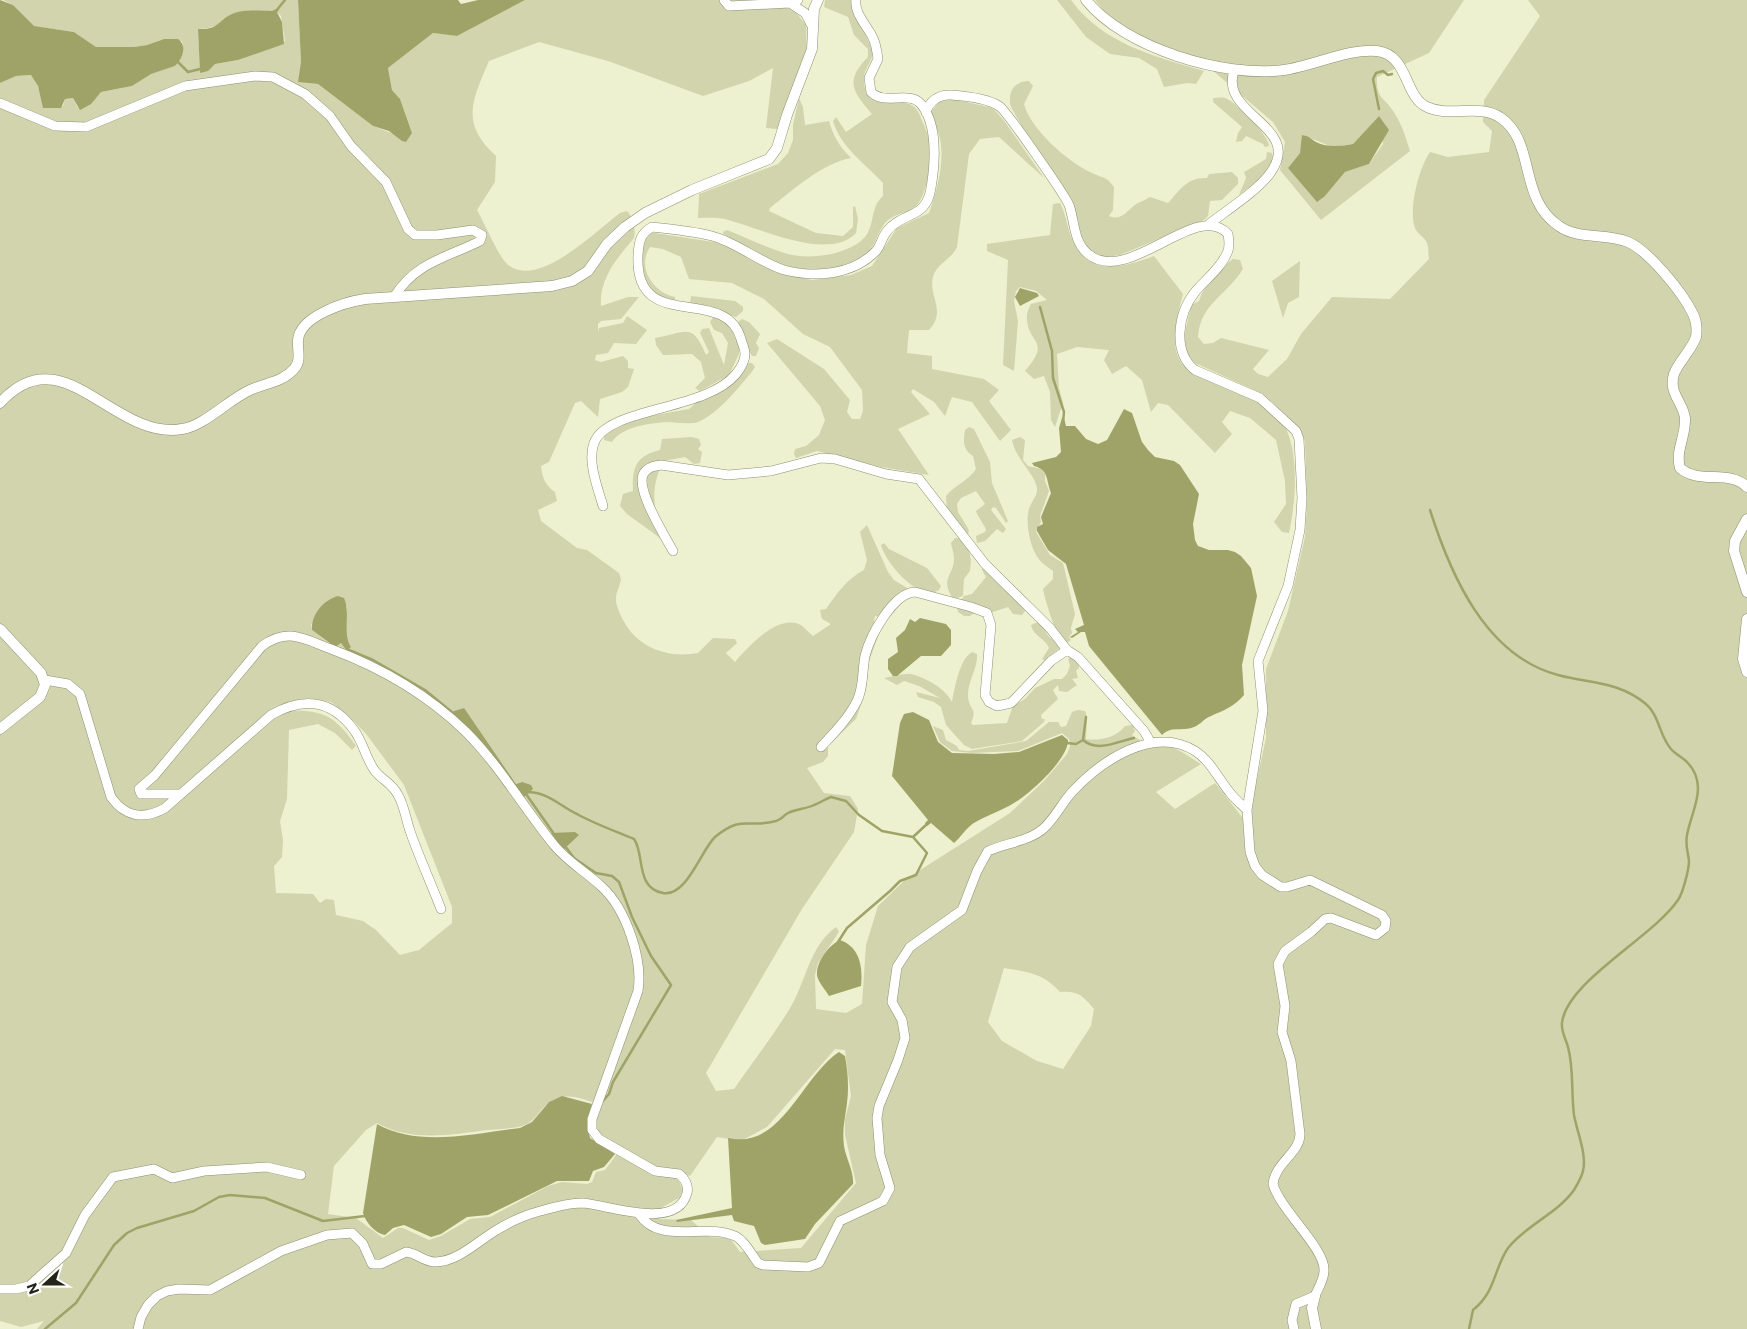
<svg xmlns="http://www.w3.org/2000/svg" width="1747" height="1329" font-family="Commissioner,sans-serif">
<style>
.green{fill:#d1d4ad;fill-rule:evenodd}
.water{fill:#a0a367}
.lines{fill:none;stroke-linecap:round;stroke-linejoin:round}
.stream{stroke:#a0a367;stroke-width:2.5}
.minor-casing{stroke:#8e9071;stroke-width:10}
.tertiary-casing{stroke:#8e9071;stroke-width:11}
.minor{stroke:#fff;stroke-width:9}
.tertiary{stroke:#fff;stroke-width:10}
</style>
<rect width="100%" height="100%" fill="#eef1cf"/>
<path class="green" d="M3,0H298L301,62L299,82L318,84L373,126L394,134L412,133L400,99L392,90L388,68L433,33L457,36L525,0H790L788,8L797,14L806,25L807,53L777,129L766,128L773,68L749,81L703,96L608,61L539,42L489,61C472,101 460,123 496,156L495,182L477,210C484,222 499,257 507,264C537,291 597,230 620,213L627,211C633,217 636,229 634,238C617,258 599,279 601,306L628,297H639L621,319L601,321L598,324V332L599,328L623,323L627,316L647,330L636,344L614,343L608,353L596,355L595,360L601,362L623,356L628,361V368L634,369L628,387L622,392L600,399L598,417L581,401L575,403L549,462L541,466C542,478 546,486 555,492L557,501L538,510L541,521L577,548L587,550L619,573L621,579C620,586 616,592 616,598C615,603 619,611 621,616C635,647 667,659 698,653L713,638L735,639L737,643L726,653L735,662C748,647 778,613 801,625C805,628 809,633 813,636L831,624L822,619L820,610L826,609C837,593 847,579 864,570L867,560L860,532L867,525L888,572L894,580L907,588V597L889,618L875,616L874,621L880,631L869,661L866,690L856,719L828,746V756L823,762L807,768L824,793L850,796L858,809L854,832L802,909L706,1073L716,1091L734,1089C752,1063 772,1037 789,1010C806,983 809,946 836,927L839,931L837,935L818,963L815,975L816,1009L846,1013L862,1004L866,945L878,906L906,879L1010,813L1044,781L1067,754L1070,746L1069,739L1062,733L1018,751L971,753L952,751L940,742L933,726L943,730L946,740L957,746L959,750L968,751L1026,741L1049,722H1058L1061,727L1066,726L1072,712L1078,710L1085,711L1087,717L1086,739C1099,741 1116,738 1125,726L1133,725L1135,731L1132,735C1149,747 1153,743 1170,747C1180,749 1192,759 1201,764L1156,792L1175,809L1215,783L1242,817L1249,816L1266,738V669L1288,611L1305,537L1307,503L1305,442L1300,430L1265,395L1195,363L1187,353L1184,338L1191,305L1199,301C1204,284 1219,269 1233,259L1240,260L1243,269C1227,295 1200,304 1198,337L1204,344L1213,343L1221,338L1269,350L1253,369L1258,374L1268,377L1287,359L1301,334L1332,297L1390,299L1429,259C1428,254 1429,248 1427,243C1425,237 1417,234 1415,228C1408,210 1419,168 1430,152L1448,157L1489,152L1492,131L1483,122L1484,100L1540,16L1528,0H1747V1329H37L44,1321L21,1327L0,1321V83L16,76L31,75C40,84 39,97 46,108L63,106L65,99L73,98L78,108L101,92L132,86L150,74L175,66C181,57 185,51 182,41L164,39L147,45L134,47H96L74,32L33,26L13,5ZM240,12H277L281,16L285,41L281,45L268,48L238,60L215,64L200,73L198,29C222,29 220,17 240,12ZM347,606L346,650L341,643L331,645L312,630L311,624ZM309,698L331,702L349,716L367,735L404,785L452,907V923L419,950L400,955L376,930L363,921L336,915L334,900L326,899L320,903L313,894L276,893L274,866L282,857L283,840L280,821L287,799L289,730L318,724L335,733L352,750L356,746C337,718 324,709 289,711L287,702ZM463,708L516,784L522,782L523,798L456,712ZM1004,968C1028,972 1043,973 1060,992C1078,991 1082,995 1094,1009L1091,1026L1063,1069L1037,1061L1002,1041L988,1022ZM835,1049L845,1050L851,1096L845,1119V1135L856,1183L801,1248L740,1252L730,1238L710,1237L691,1220L660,1219L659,1209L679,1198L683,1190L679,1181L675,1178L655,1176L617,1154L605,1170L596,1172L592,1182L587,1184L562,1182L548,1186L490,1217L470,1219L441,1236L429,1240L403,1228H398L383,1238L356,1218L328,1214L334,1166L366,1130L377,1123C411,1142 449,1135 487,1130C499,1129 513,1129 525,1125C532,1122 537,1115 542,1109C560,1089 578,1097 601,1105C598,1113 592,1123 597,1131C601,1138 647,1163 657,1168C666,1171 679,1171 690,1176L717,1137L741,1141L767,1127Z
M825,0H851L873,52C872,63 863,69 864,80C865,117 897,93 913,106C919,110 921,119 924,125C927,133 931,143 931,151C931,166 926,202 912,209C904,213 892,215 885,223C878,231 876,244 868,252C848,274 805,273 778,263C760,257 742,245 724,237L723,232L727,230C747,238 767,248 788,254C810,260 849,255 865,237C875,225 870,207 883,196V183C865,163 841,148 833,121L836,117L846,132L872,114C853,92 844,81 868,57V49L854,35L848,17L824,7Z
M1057,0H1071C1103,44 1154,56 1204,71L1196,84L1187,83L1164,87L1157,69L1139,58L1110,54L1086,37Z
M1095,0H1464L1429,53L1377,77C1376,100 1385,97 1395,114C1402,125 1406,138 1410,151L1321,220L1280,170L1285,142L1273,122L1198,58L1155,44L1126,30L1106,14ZM1379,116L1383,144L1369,164L1345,172L1325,196L1288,168L1300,153L1303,135L1332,147L1353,144Z
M1029,81L1033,86L1024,104C1031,130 1068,162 1092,173C1104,179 1105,175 1114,187L1113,210L1109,216C1123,222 1128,208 1138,203C1142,201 1145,200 1150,197L1168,203C1180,190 1187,177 1207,178L1209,174L1232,172L1238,178V184L1222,200L1210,201L1208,216L1204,220L1120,255L1105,257L1094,254L1087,246L1080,234L1071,198L1034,148L1011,107C1007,93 1014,81 1029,81Z
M799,98L803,107L805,125L829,121C833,136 840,147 851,158C821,164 794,189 770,208L769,211L816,233L843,236L853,227V207L855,206L858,219L856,233C829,262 760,228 728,220C719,217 707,218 698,218L699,194L778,164L788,153L793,140V125Z
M1213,98C1216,98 1222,97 1225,98C1235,101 1269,135 1269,146L1265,147L1263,144L1246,136L1242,141L1236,142L1238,133L1242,127L1213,102Z
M953,99L993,108L1005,122L1044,178L999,137L980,139L969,154L957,247C952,259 936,264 933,277C928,297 947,310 929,330H909L907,353L932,356V369L984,379L999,390L989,401L1011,430L1000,441L972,402L952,397L945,416L934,402L913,389L911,392L930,414L898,429L929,475L881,467L817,451L796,458L794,454L795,449L806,446L819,435L825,420L820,406L767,343L777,339L824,369L850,400L847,412L852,419H860L863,411L862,390L830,347L803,334L764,299L732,283L689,279L681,257L663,249L650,247C636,267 654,293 675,297V301C667,299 659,297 652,292C637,278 637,248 648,232L720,243L783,274L812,280L851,275L872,266L897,228L929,213C937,191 945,162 940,139C938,129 933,122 931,112L939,102Z
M1267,152L1272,153C1274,173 1253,184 1239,195L1246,178L1244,172L1266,159Z
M1060,203C1066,214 1067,227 1072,239C1087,278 1125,267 1154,256L1183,294C1156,389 1201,365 1259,403C1264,406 1270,409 1275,413C1302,439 1296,500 1289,533L1282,532L1274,522L1286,504L1285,481L1276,440L1250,418L1230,411L1222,422L1232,434L1215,453L1168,405L1158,403L1151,412L1142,380L1126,366L1112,374L1104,360L1109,350L1077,347L1057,354L1059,388L1063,403L1055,427L1051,420L1050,392L1044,376L1034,379L1025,371C1052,340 1028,344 1027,319C1026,314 1029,308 1031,304L1047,300L1036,291L1020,287L1016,291L1014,301L1018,321L1014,371L1003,365L1008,260L987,251V244L1050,235L1053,204Z
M1300,261L1299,297L1288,303L1283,318L1272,281Z
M691,296L735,301L743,307V311L736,317L690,304Z
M714,316L730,326L739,344V354L729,375L700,391L695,388L705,378L701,362L692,354L663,355L656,345L655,338C686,333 692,321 706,355L709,352L700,333L702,329L709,328L724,365L728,343L722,333L714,330L710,322Z
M742,319L749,322L760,334L756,343L759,348L756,356H752C747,349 743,332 738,322Z
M747,363H752L755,367L751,373C737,389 719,413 698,422C689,425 677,422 667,422C650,423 621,427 612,442L604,440V436L613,429L644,417L689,409L696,403L715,396L731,384Z
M969,427L974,429L990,462L992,483L1008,521L1006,523L996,508L993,507L991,510L1006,529L1003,533L997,529L985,541L977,543L976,536L985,532L986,529L977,514L976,511L985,504L976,491L961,498L957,504L958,512L969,530L968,534L965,535L947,510L946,496C955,485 968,481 976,469L973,456C963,450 963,441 965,430Z
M692,437L699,439L701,445L698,449L702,452L700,463L694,464L685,457L664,461C649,487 654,510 662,537L660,538L627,514L620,506L623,494L633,491C632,467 636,456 660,450L662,439Z
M1020,437L1025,440L1023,460L1028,466L1041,469L1045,474V481L1049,491L1040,516L1041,522L1036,532L1050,555L1063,563L1075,614L1071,628L1072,633L1069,637L1071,640L1044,660L1042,659L1049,648C1045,638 1033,636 1031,625L1038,622C1046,626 1045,635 1052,639L1060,638C1054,628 1045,600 1043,589L1053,579V571C1048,567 1041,563 1038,558C1030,547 1025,522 1029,509C1031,502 1038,495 1037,488C1035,474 1015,458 1012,440Z
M955,538H960L969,550L971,561L970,571L964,579L963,596L957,598L952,597C940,578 954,575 954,559C954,554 952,548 951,543Z
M884,543L889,549L927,568L941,586L939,590C919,603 885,562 881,545Z
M983,566L1022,607L1025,611L1022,615L1013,614L1008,607L990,613L976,612L970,616H964L958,612L957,606L964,596L972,594L986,577L982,570Z
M972,652L977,654C978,669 967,682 968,697C969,710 978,708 971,723L973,725L1007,723L1013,706L1025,699L1035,688L1054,679H1062L1067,674L1070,666L1068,659L1073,657L1079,663V668L1076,671L1078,678L1072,679L1077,685L1067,692L1059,691L1058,685L1053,690L1058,699L1041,715L1042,719H1045L1044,722L1022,741L972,749L964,745L946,725L941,707L934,702L918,697L916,692L940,698L919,686L904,681L897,685L884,678C889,677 907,673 911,674C926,678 945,688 952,702C955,687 959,660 972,652Z"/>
<path class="water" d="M0,0L13,5L34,26L74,32L96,47H134L147,45L164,39H178C188,46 182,59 175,66L151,74L132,86L101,92L91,104L80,110L73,98L65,99L61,108H43L38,86L31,75L16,76L0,83Z
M298,0H458L461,4L478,0H525L457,36L433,33L388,68L392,90L400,99L412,133L406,142L402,141L389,131L373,126L318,84L298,82L301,62Z
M276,9L279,10L277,12L282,22L284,44L238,60L215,64L208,71L200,73L198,29C219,30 217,21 232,14C243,9 260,11 272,11Z
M1379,116L1389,130L1369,164L1345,172L1325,196L1317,202L1288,168L1300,153L1302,135C1309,136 1311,139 1316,142C1328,148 1341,146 1353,144Z
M1020,288L1037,293L1039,296L1020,306L1015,297Z
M1124,409L1132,413L1142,442L1148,450L1155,457L1174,461L1180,465L1199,494L1193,524L1195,540L1198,546L1209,550H1228L1235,552L1241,556L1251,568L1257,596L1242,665L1244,695C1234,707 1224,710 1211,716C1203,719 1200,726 1191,728C1180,731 1171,726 1162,735L1089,646L1085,632H1081L1072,638L1070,637L1078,632L1075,629L1084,625L1066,564L1048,550L1037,531V527L1043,524L1041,517L1051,493C1046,480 1049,470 1034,466L1032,463L1056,457L1061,452L1059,428L1062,418H1064L1066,426H1075L1086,439L1098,444L1107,440Z
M338,596L344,598C351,613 342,634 351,647L346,650L341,643L335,647L312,630C311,615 323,600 338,596Z
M920,618L946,624L951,630V645L941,656H921L897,676H893L888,669V659L898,652L896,638L905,630L910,619L915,622Z
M464,708L516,784L522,782L531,785L533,789L523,798L451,712Z
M913,712L929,720L938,742L952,753L994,754L1019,752L1062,735L1068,740C1069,758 1030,794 1014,803C1004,810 977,819 970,826C964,831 960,838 954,843L931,823L927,826L925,823L928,820L892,776L900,723L904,714Z
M575,832L579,835L563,850L551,833Z
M840,940C860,947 863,967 861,986L829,996C825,989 818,982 817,975C816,962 829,945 840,940Z
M839,1052L845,1056C848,1072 849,1088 847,1103C845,1119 842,1130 844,1146C846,1159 854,1171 853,1184L815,1224L805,1239L765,1245L761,1243L754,1226L734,1221L732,1215L677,1222L676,1220L732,1208L728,1138C782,1150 801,1077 839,1052Z
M562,1096L592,1104L587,1120L590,1138L615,1154L604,1167L593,1171L589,1181H557L488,1215L467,1217L441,1234L431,1237L404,1225L393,1228L385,1235C375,1233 366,1223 363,1213L377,1124C419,1148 475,1133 520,1128L532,1122L549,1102Z"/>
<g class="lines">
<path class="stream" d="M276,11L285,0
M177,61L188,72L200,69
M1379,109L1373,79L1376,73L1383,71L1388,75L1392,74
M1040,307L1052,351L1053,378L1064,412L1063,422
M1430,510C1451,576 1486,656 1558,675C1591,684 1618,681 1646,704C1659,715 1660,737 1671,749C1675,754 1682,757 1687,762C1709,785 1692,809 1687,835C1685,845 1688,852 1689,861C1689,869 1683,893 1678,900C1653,937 1566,982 1562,1023C1561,1032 1566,1039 1568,1047C1574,1069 1571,1092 1574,1115C1577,1132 1587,1154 1583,1171C1582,1176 1577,1185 1574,1190C1557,1214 1526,1225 1508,1248C1494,1268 1496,1292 1473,1310L1469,1329
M346,646L349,650L373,660L425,690L453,713
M1083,740L1086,717
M1067,743L1076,744L1083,740C1098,753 1118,741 1134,738
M527,792C548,792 560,806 577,814C595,824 615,831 634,839C645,854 635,888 663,893C687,897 701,850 715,837C743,814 747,829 776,821C781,820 784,815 788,813C796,809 806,809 814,805C820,803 825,799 831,797L846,801L859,815L882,831L913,837L927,853L916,875L900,881L890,891L847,928L838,942
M526,794L554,834
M913,837L927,824
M565,846L574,858L587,867L596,873L612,876L619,882L632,917L651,956L671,985L613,1082L609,1094L602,1102
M45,1329L76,1303L114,1245L127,1233L137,1228L194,1211L219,1197L230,1195L265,1198L323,1221L365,1216"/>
<g class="minor-casing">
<path id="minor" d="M724,0L729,6L790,3L798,0
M790,3L805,13L813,28
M0,103L55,126L86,127L185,86L255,76L273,77L305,94L330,116L351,146L386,182L408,229L415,235H437L473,230L482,235L480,241C446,258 416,262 394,297
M926,113C928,102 939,94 951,95C965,96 987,98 999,106C1007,111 1064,194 1069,205C1075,222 1073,241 1088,254C1128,287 1197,199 1228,234C1229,240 1230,248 1227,253C1221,268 1205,280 1195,292C1178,313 1172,352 1195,370L1260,398L1296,431L1299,439L1302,498L1300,530L1288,586L1258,661L1263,711L1247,810L1250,852L1255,866L1262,875L1281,887H1287L1310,880L1382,915L1386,921L1385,928L1376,935L1331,918L1325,919L1311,932L1285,951L1278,964L1285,1006L1282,1032L1291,1061L1300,1134C1300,1153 1275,1163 1273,1184C1280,1210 1326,1249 1324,1271C1324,1280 1318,1288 1315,1296L1296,1304L1292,1320L1294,1329
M1209,224C1226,211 1260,189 1271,172C1303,126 1219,115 1234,71
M603,506C598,489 587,461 594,443C607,407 706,411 736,374C740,369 745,361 745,354C745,349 742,343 741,339C725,283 634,336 638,255C639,241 640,234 652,227C672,229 693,231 712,236C738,243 759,262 784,270C816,278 853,275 876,251C881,245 882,237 887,231C903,211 926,220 931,188C935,164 938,125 921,104C909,90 884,106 871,92L869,78L878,59C877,51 876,43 872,36C866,25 854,12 856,0
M673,551C665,536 634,488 644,473C648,467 654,466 661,465L728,475L771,471L821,458L835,459L886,474L919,479L985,564L1050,628L1067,650L1078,657L1144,731L1151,743
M45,680L68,684L80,694L111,797C125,817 144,820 165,808L271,715C303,697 331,699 354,730C363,742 366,759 375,771C382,780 392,783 398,795C404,805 406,819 410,831C419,857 431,883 441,909
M821,747C834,733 848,719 857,701C864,687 862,671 865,656C870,636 893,593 915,592L971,607L987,613L991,625L985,695L989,702L997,706L1011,703L1051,661L1067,650
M639,1214C660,1246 705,1222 735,1236C744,1240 752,1255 758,1263L763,1265L808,1267L819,1263L840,1221L883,1201L890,1188L880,1155L877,1118L879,1106L898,1060L905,1038L902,1020L892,1002L897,967L910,947L962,910L977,871L988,851C1006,843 1030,841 1044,828C1055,818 1062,803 1072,792C1101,761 1153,725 1195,751C1211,761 1219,780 1231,794C1236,800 1242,805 1247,810
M0,1289H16L29,1286L66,1253L85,1215L113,1177L154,1169L172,1178L204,1171L267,1167L301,1175
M138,1329L141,1317L148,1305L157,1296L167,1291L179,1289L210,1290L281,1251L327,1235L352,1233L363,1244L372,1264H381L406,1252C417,1253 424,1262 435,1262C457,1262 477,1242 495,1231C508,1223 522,1216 537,1212C551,1208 567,1203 582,1203C606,1204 677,1232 687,1193C689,1185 685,1179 679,1174L655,1171L599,1139L592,1130V1119L638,991C643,959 626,909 602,887C586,872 568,862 554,845C524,808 499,765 466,732C427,694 382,668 331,649C304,639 288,627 262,646L155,775L139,789L141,794H180"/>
</g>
<g class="tertiary-casing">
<path id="tertiary" d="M1086,0C1124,48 1224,78 1284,70C1313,66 1349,48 1377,51C1409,55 1404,97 1427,107C1451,118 1479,103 1501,118C1536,142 1518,199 1559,226C1578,240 1606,233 1628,242C1649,251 1683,293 1693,314C1697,322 1697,330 1696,337C1691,351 1679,361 1674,374C1668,393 1683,402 1685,418C1686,437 1675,450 1680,468C1699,485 1730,469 1747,487
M0,403C63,333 113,441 182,429C204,426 228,400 250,390C265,383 283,382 294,369C302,360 297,350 298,340C300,316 345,302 365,299L552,286L572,281L588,271L607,244L625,227L645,213L692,190L769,159L777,148L787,115L812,49L814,9L818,0
M1747,519L1735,541L1734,551L1747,592
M1747,619L1743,659L1747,672
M0,629L41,673L45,685L40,697L0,729
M1315,1296L1312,1308L1316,1329"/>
</g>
<use href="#minor" class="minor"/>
<use href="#tertiary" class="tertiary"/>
</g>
<g transform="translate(45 1284) rotate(249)" stroke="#ffffff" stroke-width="4" paint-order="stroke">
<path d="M0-4L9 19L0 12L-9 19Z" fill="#232418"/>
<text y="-8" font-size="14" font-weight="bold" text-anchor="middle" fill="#232418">N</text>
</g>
</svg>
